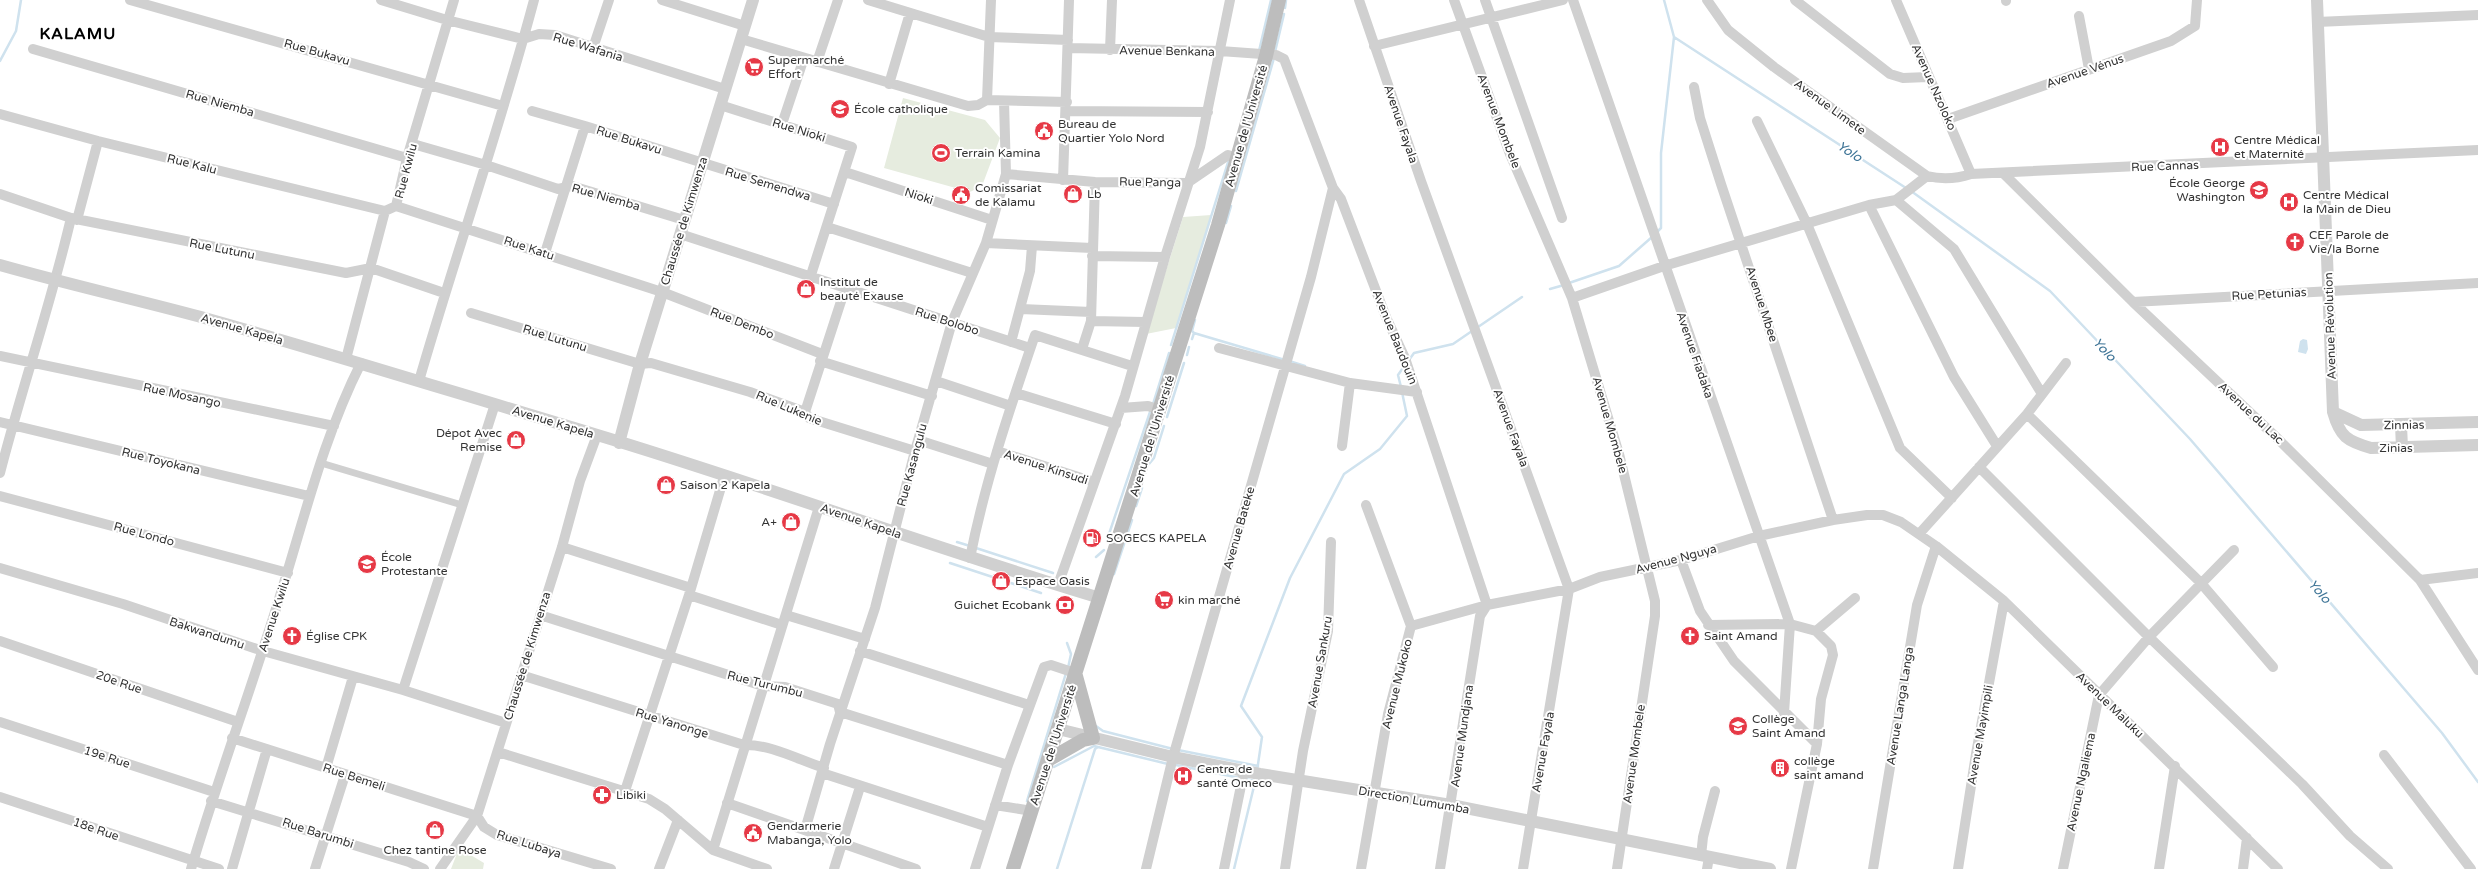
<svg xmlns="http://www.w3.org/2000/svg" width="2478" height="869" font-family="'Varela Round',sans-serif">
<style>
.green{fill:#e6ecdf}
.water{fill:#cfe2ee}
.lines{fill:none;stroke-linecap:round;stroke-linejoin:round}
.stream{stroke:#cfe2ee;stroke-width:2.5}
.pedestrian{stroke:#d0d0d0;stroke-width:7}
.minor{stroke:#d0d0d0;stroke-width:10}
.tertiary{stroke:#d0d0d0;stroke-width:12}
.secondary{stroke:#bdbdbd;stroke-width:14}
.labels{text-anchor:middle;stroke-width:4;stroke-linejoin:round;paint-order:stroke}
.street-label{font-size:12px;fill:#333;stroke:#fff}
.poi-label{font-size:12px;fill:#333;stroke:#fff;text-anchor:start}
.water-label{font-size:13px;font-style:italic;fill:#3f7597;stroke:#fff}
.district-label{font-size:16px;font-weight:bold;letter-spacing:1px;fill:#000;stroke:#fff}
</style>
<rect width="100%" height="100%" fill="#fff"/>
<path class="green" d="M903,98L985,120L1000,138L982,186L970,192L884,168Z
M1211,215L1176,328L1146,334L1183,217Z
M459,848L484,863L483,869H451Z"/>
<path class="water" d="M2303,339L2307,340L2308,349L2306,354L2298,352L2300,341Z"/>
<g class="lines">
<path class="stream" d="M1664,0L1674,37L1906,188
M1285,8L1286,0
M1259,51L1271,0
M1275,52L1284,14
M0,61L16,31L21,0
M1236,191L1274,58
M1911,191L2050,291L2190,439L2442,733L2478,782
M1226,223L1231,206
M1657,232L1661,228V153L1674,37
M1569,283L1619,266L1652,237
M1550,289L1564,285
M1478,327L1522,297
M1194,333L1192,331L1195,320
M1192,339L1194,333L1285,360
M1171,345L1229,159
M1187,355L1189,347
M1409,360L1414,353L1453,344L1472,331
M1289,361L1305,366
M1401,387L1398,375L1405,365
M1153,404L1169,353
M1167,417L1184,363
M1149,464L1154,458L1164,426
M1136,506L1142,488
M1108,537L1151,409
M957,542L970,546
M976,548L1053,573
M1096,557L1104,550
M950,563L1041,593
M1114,574L1132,520
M1067,643L1071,654L1068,668
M1096,726L1103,731L1173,749
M1178,750L1258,766
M1176,765L1240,778
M1054,767L1094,746L1168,764
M1257,771L1262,737L1241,706L1290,578L1344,474L1380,449L1407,416L1402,392
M1245,779L1256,781
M1027,801L1066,673
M1057,869L1095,749L1098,747
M1234,869L1256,778"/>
<path class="pedestrian" d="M321,463L462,505"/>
<path class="minor" d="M130,0L503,106
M381,0L447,20L523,39L539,34L555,35L725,89
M662,0L745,26
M868,0L989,37L1068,40
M1359,0L1421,181L1569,589L1523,869
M1454,0L1510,154L1572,298L1619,454L1655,601V616L1617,869
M1485,0L1562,218
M1573,0L1790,624L1784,713
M1707,0L1728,30L1774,67L1927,176C1943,180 1956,179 1971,174L2478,150
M1795,0L1890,74L1903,78L1928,77
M1896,0L1971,174
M2006,0V1
M2079,16L2089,69
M2317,22L2478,15
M741,39L968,106L978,105L987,100L1067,102
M1374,46L1563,0
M593,48L609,0
M1068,48L1220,51L1276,55L1284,59L1333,188L1341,199L1386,317L1405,358L1487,605L1480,616L1440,869
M33,49L407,158
M1110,50L1112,0
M817,62L838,0
M889,84L910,13
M1694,87L1700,118L1721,184L1833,520
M987,100L991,0
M720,105L852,147L810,278
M532,111L585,126L834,204
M1066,111L1208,112
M0,114L98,141L385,211
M1948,119L2171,41L2195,26L2197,0
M1757,121L1807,224L1900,448L1952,498
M782,124L804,58
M413,144L486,165L558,189L572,186L684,220
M845,172L992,220
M2003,173L2133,302L2278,439L2420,580L2478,670
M1006,174L1095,182L1187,183L1228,155L1238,158
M1063,180L1069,0
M0,194L71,218L346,273L371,268L444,293
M1896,200L1954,249L2042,394
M1869,205L1954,377L1997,446
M396,206L662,292L822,354
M77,220L98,141
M827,227L972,273
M680,234L1030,348
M986,243L1092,248
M545,253L585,126
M1092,256L1165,257
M1572,298L1664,266L1869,205L1896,200L1927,176
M2133,302L2478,283
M1021,309L1091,312
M471,313L640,364L651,363L750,392L805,412L809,418L915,451
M1091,321L1145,322
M1011,342L1030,271L1032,246
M1219,348L1350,383L1417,392
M1082,349L1091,321L1095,182
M0,356L334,426
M346,359L385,211L396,206L407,158L454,0
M820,361L932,396
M419,381C456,253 500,128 534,0
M936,381L1011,406
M1016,393L1116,424
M1121,408L1148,406L1160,410
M805,412L845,289
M2027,414L2200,582L2273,667
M0,422L309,496
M918,440L993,464
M1342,446L1350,383
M997,451L1094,482
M1979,467L2149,637L2302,784L2350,836L2388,869
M0,473C22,387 51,304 71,218
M0,496L288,573
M1919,534L2027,414L2066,363
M562,547L691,588
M970,558C985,482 1010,408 1035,335L1132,366
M1681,560L1700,611L1734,661L1817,744
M0,568L123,604L263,651L403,690L506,723
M2420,580L2478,573
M1058,585L1125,396L1165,257L1200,147L1230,0
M689,595L782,625
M540,615L763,686L785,687L838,704L840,712L1008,765
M786,615L865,639
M1708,625L1790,624L1816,631L1831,646L1833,655L1821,699L1817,744L1791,869
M1411,626L1487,605L1569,589L1600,577L1681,560L1759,536L1833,520L1867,515H1883L1901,522L1936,546L2004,601L2278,869
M1816,631L1855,598
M0,641L238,722
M860,651L1029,705
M521,675L744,745C770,744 799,760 824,768
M403,690L495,404
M0,722L214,792
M232,738L477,816L484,827L497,835L611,869
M498,752L649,799L665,809L713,850L767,869
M2384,755L2471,869
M326,768L353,677
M822,773L988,827
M625,791L689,595L724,477
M0,797L219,869
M211,801L409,862L424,869
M727,803L916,869
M995,805L1032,811
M805,830L830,744L875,608L915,451L952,322L986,243L1006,174L1004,101
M713,850L819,507
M1701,856L1703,837L1715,791
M191,869C218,778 251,690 279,599C304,520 323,438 361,363
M232,869L267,749
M315,869L345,775
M440,869L477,816L562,547L580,481L597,435
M659,869L678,820
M834,869L860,787
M975,869L1008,765L1044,667L1051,665L1075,673
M1146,869L1173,757L1311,277L1333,188
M1224,869L1244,771
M1285,869L1303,751L1328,631L1331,542
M1361,869L1388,714L1411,626L1366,505
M1707,869L1709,857
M1873,869L1917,605L1936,546
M1958,869L1976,754L2004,601
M2063,869L2099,695L2149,637L2234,550
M2159,869L2175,766
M2243,869L2247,838"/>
<path class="tertiary" d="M2317,0L2333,412C2340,437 2347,441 2371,448L2478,445
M0,265C67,284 134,299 201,317C333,354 463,395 594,434C764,485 930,547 1100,598
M2333,412L2361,425L2478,422
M2401,425L2402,448
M619,443L640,364L753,0
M1058,729L1173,757L1260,774L1451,805L1770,869"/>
<path class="secondary" d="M1048,760L1083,740L1093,738L1076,676
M1013,869L1218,225L1266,56L1279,0"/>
</g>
<defs>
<g id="supermarket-disc" transform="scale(1)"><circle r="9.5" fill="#e63946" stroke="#fff"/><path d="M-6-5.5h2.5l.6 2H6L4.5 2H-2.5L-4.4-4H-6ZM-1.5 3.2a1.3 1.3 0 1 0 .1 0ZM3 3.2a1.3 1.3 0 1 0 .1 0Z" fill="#fff"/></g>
<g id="school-disc" transform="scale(1)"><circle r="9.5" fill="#e63946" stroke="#fff"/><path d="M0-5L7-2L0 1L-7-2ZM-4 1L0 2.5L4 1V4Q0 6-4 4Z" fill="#fff"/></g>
<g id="civic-disc" transform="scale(1)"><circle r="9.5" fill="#e63946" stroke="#fff"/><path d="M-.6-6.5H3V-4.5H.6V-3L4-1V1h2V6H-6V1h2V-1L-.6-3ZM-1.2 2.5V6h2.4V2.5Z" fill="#fff"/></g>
<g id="hospital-disc" transform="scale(1)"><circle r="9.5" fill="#e63946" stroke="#fff"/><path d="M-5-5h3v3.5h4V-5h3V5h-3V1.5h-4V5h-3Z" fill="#fff"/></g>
<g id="stadium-disc" transform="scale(1)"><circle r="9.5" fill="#e63946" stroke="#fff"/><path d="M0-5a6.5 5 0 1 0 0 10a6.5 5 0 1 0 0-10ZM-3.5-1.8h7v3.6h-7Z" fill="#fff"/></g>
<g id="shop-disc" transform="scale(1)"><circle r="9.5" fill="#e63946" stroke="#fff"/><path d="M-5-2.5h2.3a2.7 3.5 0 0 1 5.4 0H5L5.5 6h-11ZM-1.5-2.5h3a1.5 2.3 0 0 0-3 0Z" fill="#fff"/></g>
<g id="church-disc" transform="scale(1)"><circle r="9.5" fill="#e63946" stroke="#fff"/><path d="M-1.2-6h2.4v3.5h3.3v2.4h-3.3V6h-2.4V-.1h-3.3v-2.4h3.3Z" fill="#fff"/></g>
<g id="fuel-disc" transform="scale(1)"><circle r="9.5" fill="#e63946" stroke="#fff"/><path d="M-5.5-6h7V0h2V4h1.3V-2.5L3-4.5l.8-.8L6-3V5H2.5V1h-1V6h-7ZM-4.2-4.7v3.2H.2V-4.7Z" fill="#fff"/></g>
<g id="bank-disc" transform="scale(1)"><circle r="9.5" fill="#e63946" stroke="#fff"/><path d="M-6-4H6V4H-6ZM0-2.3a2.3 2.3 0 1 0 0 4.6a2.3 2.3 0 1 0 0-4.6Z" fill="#fff"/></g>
<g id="building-disc" transform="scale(1)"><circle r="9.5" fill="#e63946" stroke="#fff"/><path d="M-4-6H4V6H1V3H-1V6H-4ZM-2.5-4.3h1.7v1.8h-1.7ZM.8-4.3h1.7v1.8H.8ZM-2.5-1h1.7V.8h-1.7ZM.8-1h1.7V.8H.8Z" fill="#fff"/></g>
<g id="pharmacy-disc" transform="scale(1)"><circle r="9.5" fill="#e63946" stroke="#fff"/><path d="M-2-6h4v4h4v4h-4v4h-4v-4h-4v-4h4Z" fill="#fff"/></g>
</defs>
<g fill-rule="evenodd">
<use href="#supermarket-disc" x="754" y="67"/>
<use href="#school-disc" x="840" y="109"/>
<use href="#civic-disc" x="1044" y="131"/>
<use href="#hospital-disc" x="2220" y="147"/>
<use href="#stadium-disc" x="941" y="153"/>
<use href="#school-disc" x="2259" y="190"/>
<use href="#shop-disc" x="1073" y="194"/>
<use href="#civic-disc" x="961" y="195"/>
<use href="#hospital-disc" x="2289" y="202"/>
<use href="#church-disc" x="2295" y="242"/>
<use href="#shop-disc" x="806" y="289"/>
<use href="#shop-disc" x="516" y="440"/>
<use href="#shop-disc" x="666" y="485"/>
<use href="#shop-disc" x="791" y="522"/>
<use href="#fuel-disc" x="1092" y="538"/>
<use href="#school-disc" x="367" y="564"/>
<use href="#shop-disc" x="1001" y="581"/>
<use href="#supermarket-disc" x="1164" y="600"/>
<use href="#bank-disc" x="1065" y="605"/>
<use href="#church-disc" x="292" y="636"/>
<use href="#church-disc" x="1690" y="636"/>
<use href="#school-disc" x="1738" y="726"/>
<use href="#building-disc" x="1780" y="768"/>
<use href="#hospital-disc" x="1183" y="776"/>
<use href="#pharmacy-disc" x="602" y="795"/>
<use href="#shop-disc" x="435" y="830"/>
<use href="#civic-disc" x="753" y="833"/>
</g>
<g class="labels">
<g class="street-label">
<text transform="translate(588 47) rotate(17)" y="4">Rue Wafania</text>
<text transform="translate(1167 51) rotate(1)" y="4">Avenue Benkana</text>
<text transform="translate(317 52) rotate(16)" y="4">Rue Bukavu</text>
<text transform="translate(2085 71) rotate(-19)" y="4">Avenue Vénus</text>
<text transform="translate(1934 87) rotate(66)" y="4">Avenue Nzoloko</text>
<text transform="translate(220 103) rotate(16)" y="4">Rue Niemba</text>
<text transform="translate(1830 107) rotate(36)" y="4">Avenue Limete</text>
<text transform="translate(1499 121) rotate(69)" y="4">Avenue Mombele</text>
<text transform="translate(1401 124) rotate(71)" y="4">Avenue Fayala</text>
<text transform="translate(1246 126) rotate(-74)" y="4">Avenue de l’Université</text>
<text transform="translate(799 130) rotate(17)" y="4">Rue Nioki</text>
<text transform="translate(629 140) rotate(18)" y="4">Rue Bukavu</text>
<text transform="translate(192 164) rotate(14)" y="4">Rue Kalu</text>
<text transform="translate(2165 166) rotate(-2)" y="4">Rue Cannas</text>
<text transform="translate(406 171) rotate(-75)" y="4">Rue Kwilu</text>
<text transform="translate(1150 182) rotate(1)" y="4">Rue Panga</text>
<text transform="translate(768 184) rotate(17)" y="4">Rue Semendwa</text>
<text transform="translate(919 196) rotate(18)" y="4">Nioki</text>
<text transform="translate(606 197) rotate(16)" y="4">Rue Niemba</text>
<text transform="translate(684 221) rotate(-73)" y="4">Chaussée de Kimwenza</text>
<text transform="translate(529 248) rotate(18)" y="4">Rue Katu</text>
<text transform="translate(222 249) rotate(11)" y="4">Rue Lutunu</text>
<text transform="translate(2269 294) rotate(-3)" y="4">Rue Petunias</text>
<text transform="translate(1762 304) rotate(72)" y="4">Avenue Mbee</text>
<text transform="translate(947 321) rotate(18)" y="4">Rue Bolobo</text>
<text transform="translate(742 323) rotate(21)" y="4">Rue Dembo</text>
<text transform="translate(2330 326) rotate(-92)" y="4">Avenue Révolution</text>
<text transform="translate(242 329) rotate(16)" y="4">Avenue Kapela</text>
<text transform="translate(1395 337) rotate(68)" y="4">Avenue Baudouin</text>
<text transform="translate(555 338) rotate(17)" y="4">Rue Lutunu</text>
<text transform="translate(1695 355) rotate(71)" y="4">Avenue Fiadaka</text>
<text transform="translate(182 395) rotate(12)" y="4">Rue Mosango</text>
<text transform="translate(789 408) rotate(23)" y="4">Rue Lukenie</text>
<text transform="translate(2251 413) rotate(43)" y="4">Avenue du Lac</text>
<text transform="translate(553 422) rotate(17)" y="4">Avenue Kapela</text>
<text transform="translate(1610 425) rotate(74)" y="4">Avenue Mombele</text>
<text transform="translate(2404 425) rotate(-1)" y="4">Zinnias</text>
<text transform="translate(1511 428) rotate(70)" y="4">Avenue Fayala</text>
<text transform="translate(1152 436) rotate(-73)" y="4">Avenue de l’Université</text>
<text x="2396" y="452">Zinias</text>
<text transform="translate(161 461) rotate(14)" y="4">Rue Toyokana</text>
<text transform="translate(912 465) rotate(-75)" y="4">Rue Kasangulu</text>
<text transform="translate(1046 467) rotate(18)" y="4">Avenue Kinsudi</text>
<text transform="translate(861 521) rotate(19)" y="4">Avenue Kapela</text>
<text transform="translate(1239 528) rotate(-74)" y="4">Avenue Bateke</text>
<text transform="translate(144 534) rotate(15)" y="4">Rue Londo</text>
<text transform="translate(1676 559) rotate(-15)" y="4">Avenue Nguya</text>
<text transform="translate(274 615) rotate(-72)" y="4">Avenue Kwilu</text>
<text transform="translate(207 633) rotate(18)" y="4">Bakwandumu</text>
<text transform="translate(527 656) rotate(-73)" y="4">Chaussée de Kimwenza</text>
<text transform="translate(1320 662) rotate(-80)" y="4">Avenue Sankuru</text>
<text transform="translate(119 682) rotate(19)" y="4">20e Rue</text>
<text transform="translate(765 684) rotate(14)" y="4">Rue Turumbu</text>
<text transform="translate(1397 684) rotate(-76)" y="4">Avenue Mukoko</text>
<text transform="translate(2110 705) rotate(44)" y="4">Avenue Maluku</text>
<text transform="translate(1900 706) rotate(-81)" y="4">Avenue Langa Langa</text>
<text transform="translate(672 723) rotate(17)" y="4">Rue Yanonge</text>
<text transform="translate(1980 735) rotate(-80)" y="4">Avenue Mayimpili</text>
<text transform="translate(1462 736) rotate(-82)" y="4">Avenue Mundjana</text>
<text transform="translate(1053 745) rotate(-72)" y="4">Avenue de l’Université</text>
<text transform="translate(1543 752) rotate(-80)" y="4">Avenue Fayala</text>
<text transform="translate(1634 754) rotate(-82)" y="4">Avenue Mombele</text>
<text transform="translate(107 757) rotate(18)" y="4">19e Rue</text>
<text transform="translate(354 777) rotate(18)" y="4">Rue Bemeli</text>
<text transform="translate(2081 782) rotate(-78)" y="4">Avenue Ngaliema</text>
<text transform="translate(1414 800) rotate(10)" y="4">Direction Lumumba</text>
<text transform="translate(96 829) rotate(19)" y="4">18e Rue</text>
<text transform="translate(318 833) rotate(18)" y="4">Rue Barumbi</text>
<text transform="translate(529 844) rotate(18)" y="4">Rue Lubaya</text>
</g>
<g class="poi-label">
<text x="768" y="64">Supermarché<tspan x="768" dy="14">Effort</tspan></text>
<text x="854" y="113">École catholique</text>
<text x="1058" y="128">Bureau de<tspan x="1058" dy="14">Quartier Yolo Nord</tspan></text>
<text x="2234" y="144">Centre Médical<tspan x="2234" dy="14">et Maternité</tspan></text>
<text x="955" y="157">Terrain Kamina</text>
<text x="2245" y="187" text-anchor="end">École George<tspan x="2245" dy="14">Washington</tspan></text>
<text x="975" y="192">Comissariat<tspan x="975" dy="14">de Kalamu</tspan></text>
<text x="1087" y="198">Lb</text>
<text x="2303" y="199">Centre Médical<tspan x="2303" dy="14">la Main de Dieu</tspan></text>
<text x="2309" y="239">CEF Parole de<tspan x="2309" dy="14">Vie/la Borne</tspan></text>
<text x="820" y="286">Institut de<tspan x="820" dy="14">beauté Exause</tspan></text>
<text x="502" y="437" text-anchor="end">Dépot Avec<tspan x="502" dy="14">Remise</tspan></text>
<text x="680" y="489">Saison 2 Kapela</text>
<text x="777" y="526" text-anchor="end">A+</text>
<text x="1106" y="542">SOGECS KAPELA</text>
<text x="381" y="561">École<tspan x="381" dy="14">Protestante</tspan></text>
<text x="1015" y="585">Espace Oasis</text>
<text x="1178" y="604">kin marché</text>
<text x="1051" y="609" text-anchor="end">Guichet Ecobank</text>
<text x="306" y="640">Église CPK</text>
<text x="1704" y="640">Saint Amand</text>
<text x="1752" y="723">Collège<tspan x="1752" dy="14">Saint Amand</tspan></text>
<text x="1794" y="765">collège<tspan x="1794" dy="14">saint amand</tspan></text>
<text x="1197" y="773">Centre de<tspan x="1197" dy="14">santé Omeco</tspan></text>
<text x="616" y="799">Libiki</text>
<text x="767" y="830">Gendarmerie<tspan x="767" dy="14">Mabanga, Yolo</tspan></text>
<text x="435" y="854" text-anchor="middle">Chez tantine Rose</text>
</g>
<g class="water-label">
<text transform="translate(1850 151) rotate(33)" y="5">Yolo</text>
<text transform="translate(2105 349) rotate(47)" y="5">Yolo</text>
<text transform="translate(2320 591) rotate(49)" y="5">Yolo</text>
</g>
<g class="district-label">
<text x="78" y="39">KALAMU</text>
</g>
</g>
</svg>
